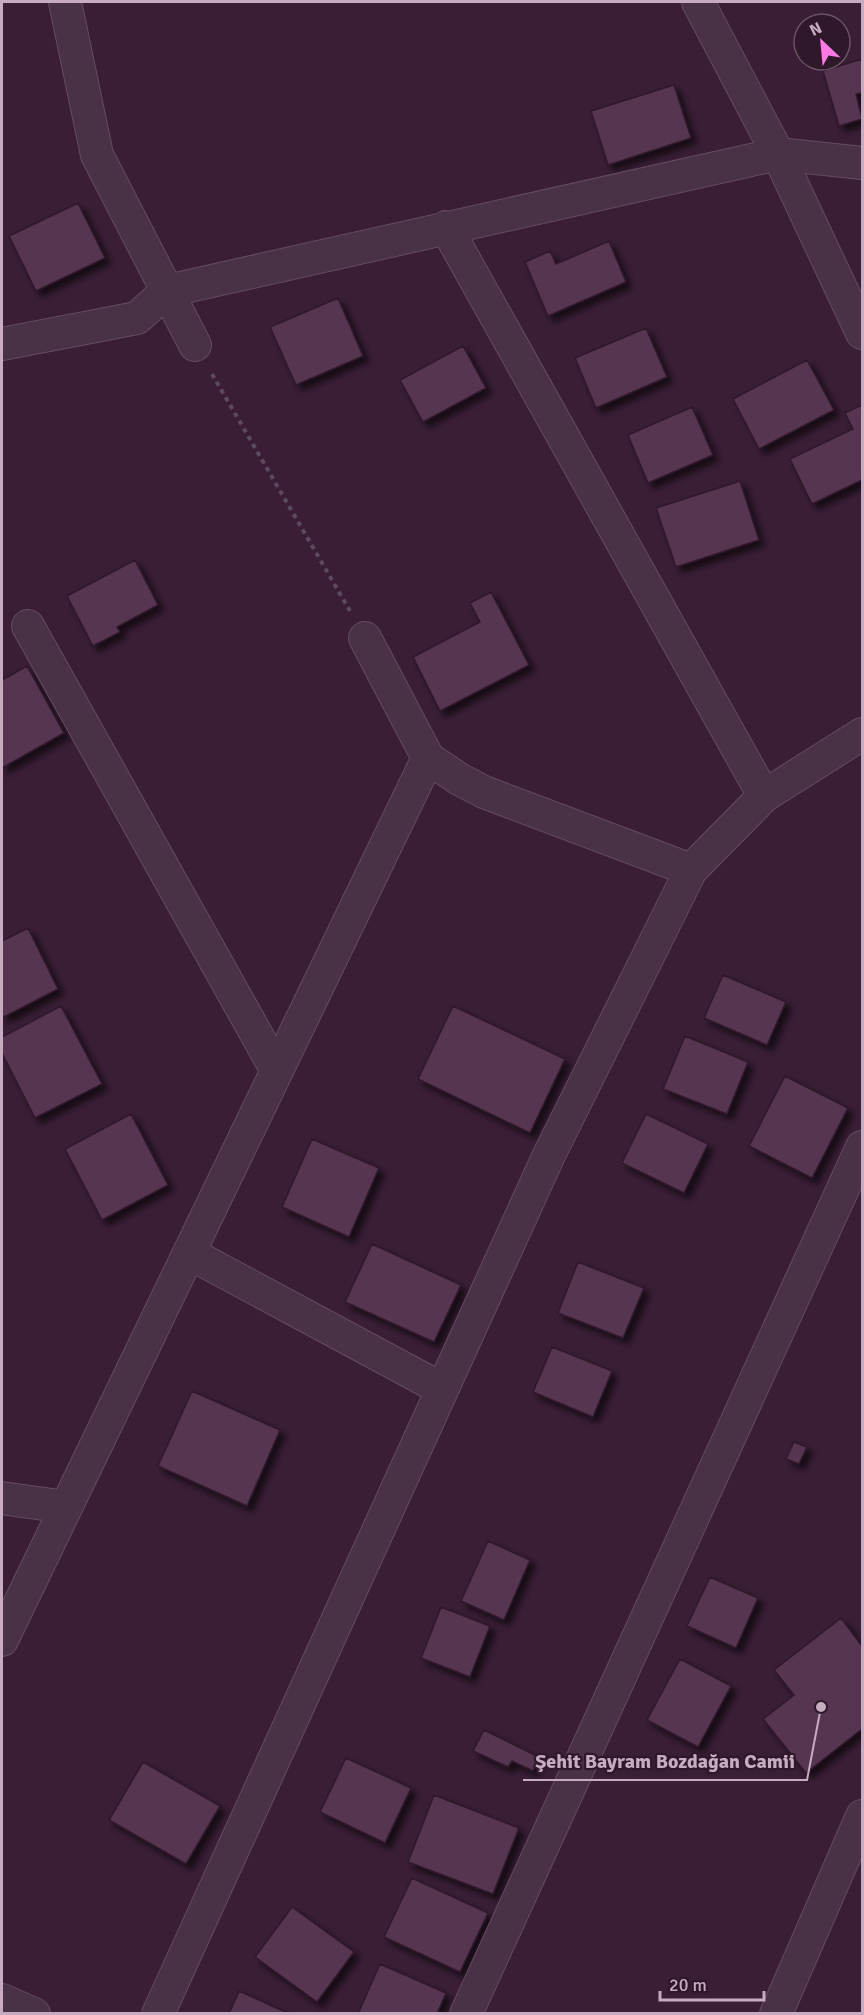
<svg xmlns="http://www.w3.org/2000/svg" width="864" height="2015" font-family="Signika,sans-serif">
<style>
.building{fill:#563551;stroke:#30192c;stroke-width:1.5;filter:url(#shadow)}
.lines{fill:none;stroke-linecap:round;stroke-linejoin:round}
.street-casing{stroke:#654c60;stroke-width:34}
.path{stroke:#5c4962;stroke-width:4;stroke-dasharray:4.5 4.5;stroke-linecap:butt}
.street{stroke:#4a3246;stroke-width:32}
.leader{fill:none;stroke:#c7acc1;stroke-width:2}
.callout-dot{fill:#c7acc1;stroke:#2e182a;stroke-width:2}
.callout-label{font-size:20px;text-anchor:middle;font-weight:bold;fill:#c7acc1;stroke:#2e182a;stroke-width:4.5;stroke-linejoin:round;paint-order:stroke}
</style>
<defs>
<filter id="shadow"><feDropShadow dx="5.5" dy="5.5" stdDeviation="3" flood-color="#0009"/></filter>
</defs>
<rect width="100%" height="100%" fill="#391e35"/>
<path class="building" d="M862,59V93L856,94L862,119L839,126L823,71Z
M674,85L691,138L608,165L591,111Z
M78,203L105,258L36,291L9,236Z
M609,241L626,282L548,316L525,262L550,251L556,264Z
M338,298L363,356L296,385L270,327Z
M646,328L667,377L596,408L575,358Z
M463,346L486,388L423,422L400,380Z
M807,360L834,410L759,449L733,399Z
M862,405V480L812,504L790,459L853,429L845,413Z
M692,407L713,455L648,483L628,435Z
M740,481L759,540L676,567L656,508Z
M135,560L158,605L117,627L120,632L93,646L67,596Z
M491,592L529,665L440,711L413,657L480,622L470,603Z
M27,666L64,733L2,768V680Z
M28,928L58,989L2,1018V941Z
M723,975L786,1002L767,1045L704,1018Z
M61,1006L102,1084L35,1118L2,1053V1037Z
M453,1006L565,1059L530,1133L418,1079Z
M685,1036L748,1062L727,1114L663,1089Z
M785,1076L848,1108L812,1178L749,1146Z
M131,1114L168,1185L102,1220L65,1149Z
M646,1114L708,1144L684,1193L622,1163Z
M312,1139L379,1168L349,1237L282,1207Z
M372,1244L461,1285L434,1342L345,1302Z
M578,1262L644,1288L623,1338L558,1313Z
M552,1347L612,1371L593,1417L533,1392Z
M192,1391L280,1430L247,1506L158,1466Z
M794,1442L807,1447L799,1464L786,1459Z
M488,1541L530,1560L504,1620L461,1601Z
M710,1577L758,1598L736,1648L687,1626Z
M441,1607L490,1626L470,1677L421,1658Z
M841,1618L862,1646V1729L806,1773L763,1719L794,1695L774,1670Z
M680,1659L731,1686L698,1747L647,1720Z
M484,1730L539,1757L533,1771L512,1761L508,1767L473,1751Z
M346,1758L411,1788L385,1843L320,1812Z
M143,1762L220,1806L186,1864L109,1820Z
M434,1795L519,1828L493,1894L408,1862Z
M412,1878L488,1913L460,1972L384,1937Z
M292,1907L354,1952L317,2002L255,1957Z
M380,1964L446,1993L437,2014H358Z
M239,1991L290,2014H229Z"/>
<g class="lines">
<g class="street-casing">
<path id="street" d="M65,2L97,155L195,345
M698,2L778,154L862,333
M446,227L764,796
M2,344L137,318L167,291L778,154L862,163
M28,626L277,1071
M365,638L428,758L459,779L484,792L691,870
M189,1253L442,1389
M2,1498L66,1507
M2,1640L428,758
M2,2000L34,2014
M158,2014L549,1155L691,870L764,796L862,734
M466,2014L862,1147
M776,2014L862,1816"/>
</g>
<path class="path" d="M212,374L350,611"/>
<use href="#street" class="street"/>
</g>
<path class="leader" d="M821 1707L807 1780H523"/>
<circle class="callout-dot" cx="821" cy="1707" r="6"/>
<g class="callout-label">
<text x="665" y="1768">Şehit Bayram Bozdağan Camii</text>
</g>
<rect width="864" height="2015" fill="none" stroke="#c7acc1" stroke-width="6"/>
<g transform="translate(822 42) rotate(334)"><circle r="28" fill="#2e182a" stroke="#6b5366" stroke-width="1.5"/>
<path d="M0-4.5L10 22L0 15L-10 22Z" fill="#ff79e5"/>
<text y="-9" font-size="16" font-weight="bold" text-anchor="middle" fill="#c7acc1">N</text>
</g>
<path d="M660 1991v9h104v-9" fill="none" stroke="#c7acc1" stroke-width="3"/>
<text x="669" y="1991" font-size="18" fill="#c7acc1" stroke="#2e182a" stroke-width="4.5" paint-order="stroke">20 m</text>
</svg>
